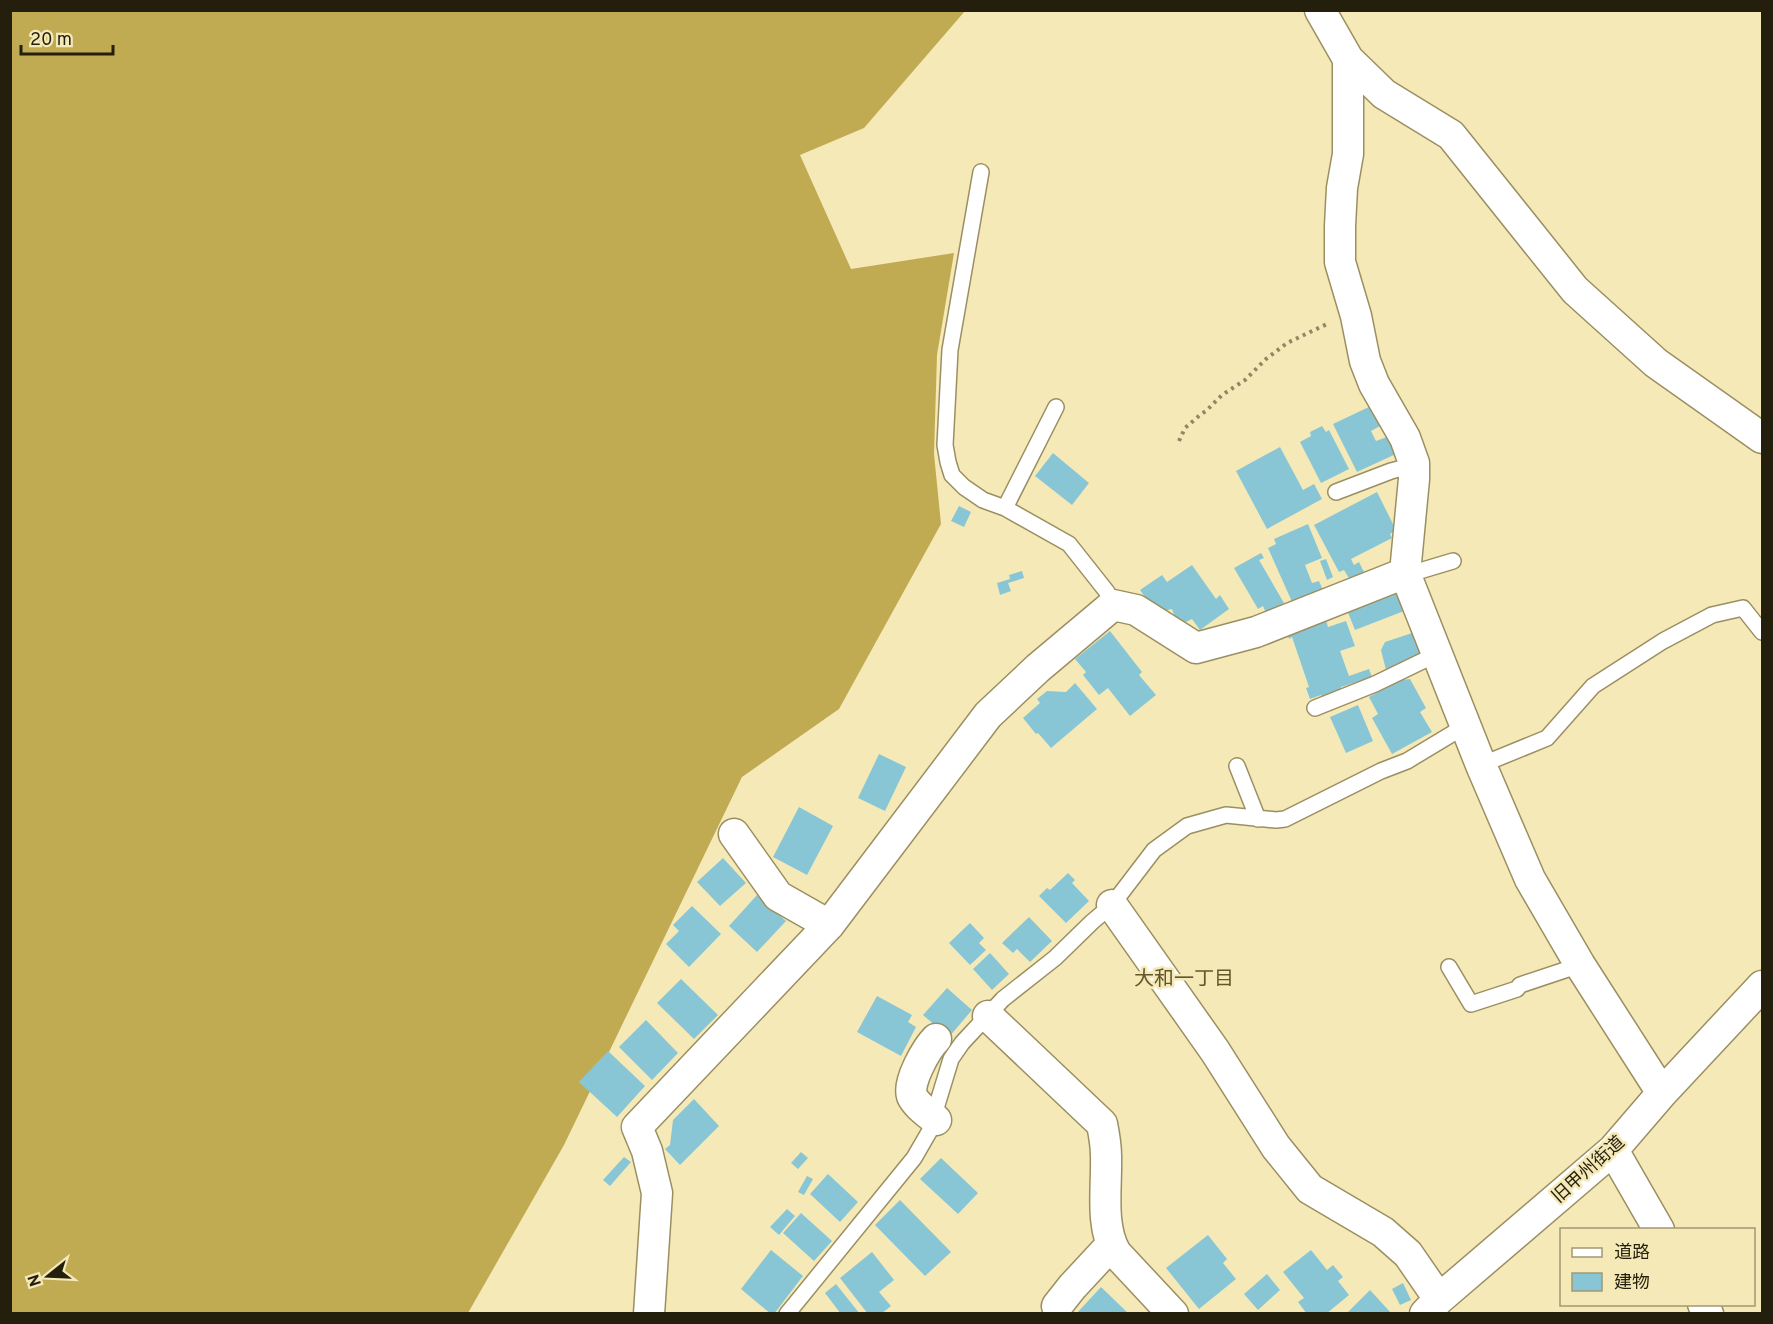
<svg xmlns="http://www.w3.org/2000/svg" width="1773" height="1324" font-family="Overpass,'Noto Sans JP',sans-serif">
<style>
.forest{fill:#c0ab53}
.building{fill:#89c6d5}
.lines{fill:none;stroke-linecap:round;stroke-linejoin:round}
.lane-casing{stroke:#9b8f61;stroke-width:18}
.street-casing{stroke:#9b8f61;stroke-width:33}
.path{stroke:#908764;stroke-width:4;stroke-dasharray:3 4.5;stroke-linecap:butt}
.lane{stroke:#fff;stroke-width:15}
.street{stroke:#fff;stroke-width:30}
.labels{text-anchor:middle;stroke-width:5;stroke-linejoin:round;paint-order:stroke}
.street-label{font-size:18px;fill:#241f0c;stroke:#f5e9b7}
.neighbourhood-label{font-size:20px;fill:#625729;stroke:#f5e9b7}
</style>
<rect width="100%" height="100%" fill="#f5e9b7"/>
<path class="forest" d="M10,11H965L864,128L800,155L851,269L954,253L937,355L934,454L941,524L839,709L742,777L564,1145L468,1313H11Z"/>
<path class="building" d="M1371,406L1380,426L1371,431L1376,441L1392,435L1398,453L1357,472L1333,424Z
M1322,426L1326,432L1329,430L1349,469L1321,483L1300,442L1311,436L1310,432Z
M1280,447L1303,490L1314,484L1322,499L1267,529L1236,471Z
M1053,453L1089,483L1072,505L1035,476Z
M1377,492L1396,530L1390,534L1392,538L1351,559L1354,565L1359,562L1364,572L1350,580L1344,570L1339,572L1314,525Z
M959,506L971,512L964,527L951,521Z
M1308,524L1322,558L1305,565L1312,583L1319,581L1323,590L1293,604L1268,548L1276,544L1274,539Z
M1261,553L1264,558L1259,560L1284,603L1266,613L1263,606L1258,609L1234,568Z
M1326,559L1333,577L1327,580L1320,561Z
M1192,565L1216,599L1220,595L1229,609L1200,630L1192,619L1186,622L1175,617L1172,609L1164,611L1150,604L1140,590L1162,575L1167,582Z
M1022,571L1024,578L1008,583L1011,591L1000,595L997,583L1010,579L1009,575Z
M1396,590L1404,611L1355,630L1347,610Z
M1326,620L1328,627L1346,621L1355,646L1340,651L1349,676L1369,669L1372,677L1341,687L1340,691L1322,697L1321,695L1310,699L1306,688L1309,687L1292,637L1289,639L1287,633Z
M1110,631L1142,672L1139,675L1156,695L1130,716L1108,688L1099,695L1083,675L1086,672L1075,659Z
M1412,633L1420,654L1386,670L1381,650L1385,642Z
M1410,679L1426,708L1420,712L1432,732L1392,754L1372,718L1378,714L1369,697L1400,680Z
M1075,683L1097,709L1051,748L1038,733L1036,734L1023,718L1040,703L1037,699L1047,691L1066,692Z
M1358,705L1373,741L1346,753L1330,717Z
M879,754L906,767L885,811L858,798Z
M799,807L833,826L807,875L773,857Z
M723,858L746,883L720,906L697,882Z
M1068,873L1075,880L1072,883L1089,901L1066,923L1039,896L1047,888L1050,890Z
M757,895L786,921L757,952L729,926Z
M692,906L721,934L689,967L666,944L679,931L673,925Z
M1029,917L1052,941L1030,962L1017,949L1013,953L1002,943Z
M970,923L984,938L979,943L986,950L970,965L949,943Z
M990,953L1009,974L992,990L973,969Z
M681,979L718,1015L694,1039L657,1003Z
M947,988L972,1010L949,1037L923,1015Z
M877,996L912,1015L908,1022L916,1027L901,1056L857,1032Z
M646,1020L678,1053L652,1080L619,1047Z
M608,1051L645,1086L617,1117L579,1082Z
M694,1099L719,1126L680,1165L665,1149L670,1145L673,1120Z
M801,1152L808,1158L798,1169L791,1163Z
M624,1157L631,1162L610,1186L603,1180Z
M941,1158L978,1193L958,1214L920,1179Z
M828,1174L858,1202L840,1222L810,1194Z
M807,1176L813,1179L804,1195L798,1192Z
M900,1200L951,1252L925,1276L875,1225Z
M787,1209L795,1216L779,1235L770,1227Z
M801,1213L832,1241L814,1261L783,1233Z
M1208,1235L1227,1259L1223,1263L1236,1279L1199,1309L1166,1268Z
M771,1250L803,1276L774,1314H771L741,1289Z
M1311,1250L1327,1270L1333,1265L1343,1277L1338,1281L1349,1295L1326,1314H1307L1298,1302L1304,1298L1283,1272Z
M872,1252L894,1280L879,1292L891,1306L881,1314H868L840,1278Z
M1267,1274L1280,1290L1258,1310L1244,1294Z
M1403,1283L1411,1300L1400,1305L1392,1289Z
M836,1284L860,1314H841L825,1293Z
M1101,1287L1129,1314H1076Z
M1370,1290L1392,1314H1346Z"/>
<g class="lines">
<g class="lane-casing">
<path id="lane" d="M981,172L950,350L945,445L948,462L952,475L964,487L983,500L1005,508L1069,544L1107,592L1113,605
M1336,492L1391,471L1414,465
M1005,508L1056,407
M1405,573H1413L1453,561
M1315,708L1375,684L1437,654
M1481,765L1547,738L1593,686L1663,641L1712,615L1743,608L1762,632
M1237,766L1258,819
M1449,967L1471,1004L1517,989L1520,985L1580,965
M787,1314L914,1158L936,1120L937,1105L951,1059L962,1043L1003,999L1055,958L1092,922L1112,905L1154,850L1187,826L1226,815L1276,820L1285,819L1381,771L1407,761L1465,726"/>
</g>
<g class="street-casing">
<path id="street" d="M1320,10L1348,59L1384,94L1451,135L1575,290L1656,363L1762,438
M1348,59V154L1342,188L1340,226V262L1356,316L1365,361L1374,384L1405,438L1414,463V479L1405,573L1481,765L1530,879L1580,965L1662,1093
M734,834L778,896L829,925
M1112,905L1215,1051L1276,1147L1310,1189L1383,1232L1408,1254L1439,1299
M988,1016L1102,1124C1104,1134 1106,1145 1106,1156C1107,1187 1100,1226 1116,1253L1173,1314
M936,1120C928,1113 916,1105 912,1096C907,1082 927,1048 936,1039
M1613,1150L1659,1230
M1703,1304L1708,1314
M1057,1306L1072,1287L1111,1245
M649,1314L657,1193L647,1151L637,1127L829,925L988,715L1038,668L1113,605L1136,610L1196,648L1256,632L1405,573
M1425,1314L1439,1299L1613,1150L1662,1093L1762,986"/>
</g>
<path class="path" d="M1179,441L1185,428L1200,415L1206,411L1222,395L1245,380L1266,359L1287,343L1327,324"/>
<use href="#lane" class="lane"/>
<use href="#street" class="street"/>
</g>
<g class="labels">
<g class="street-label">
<text transform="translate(1588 1169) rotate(-42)" y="6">旧甲州街道</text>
</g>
<g class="neighbourhood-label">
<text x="1184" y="985">大和一丁目</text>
</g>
</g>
<rect width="1773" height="1324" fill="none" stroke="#241f0c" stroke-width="24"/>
<rect x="1560" y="1228" width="195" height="78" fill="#f5e9b7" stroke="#a19873" stroke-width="1.5"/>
<rect x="1572" y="1248" width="30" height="9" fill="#ffffff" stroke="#a19873" stroke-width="1.5"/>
<text x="1614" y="1258" font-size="18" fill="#241f0c">道路</text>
<rect x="1572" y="1273" width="30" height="18" fill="#89c6d5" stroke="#a19873" stroke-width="1.5"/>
<text x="1614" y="1288" font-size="18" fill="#241f0c">建物</text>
<g transform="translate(48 1276) rotate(252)" stroke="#f5e9b7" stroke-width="4.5" paint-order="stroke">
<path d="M0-4.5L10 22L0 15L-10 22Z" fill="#241f0c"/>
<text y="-9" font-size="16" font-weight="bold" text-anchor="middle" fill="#241f0c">N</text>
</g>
<path d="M21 45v9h92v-9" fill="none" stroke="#241f0c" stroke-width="3"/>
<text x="30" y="45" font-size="18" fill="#241f0c" stroke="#f5e9b7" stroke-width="4.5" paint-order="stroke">20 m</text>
</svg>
